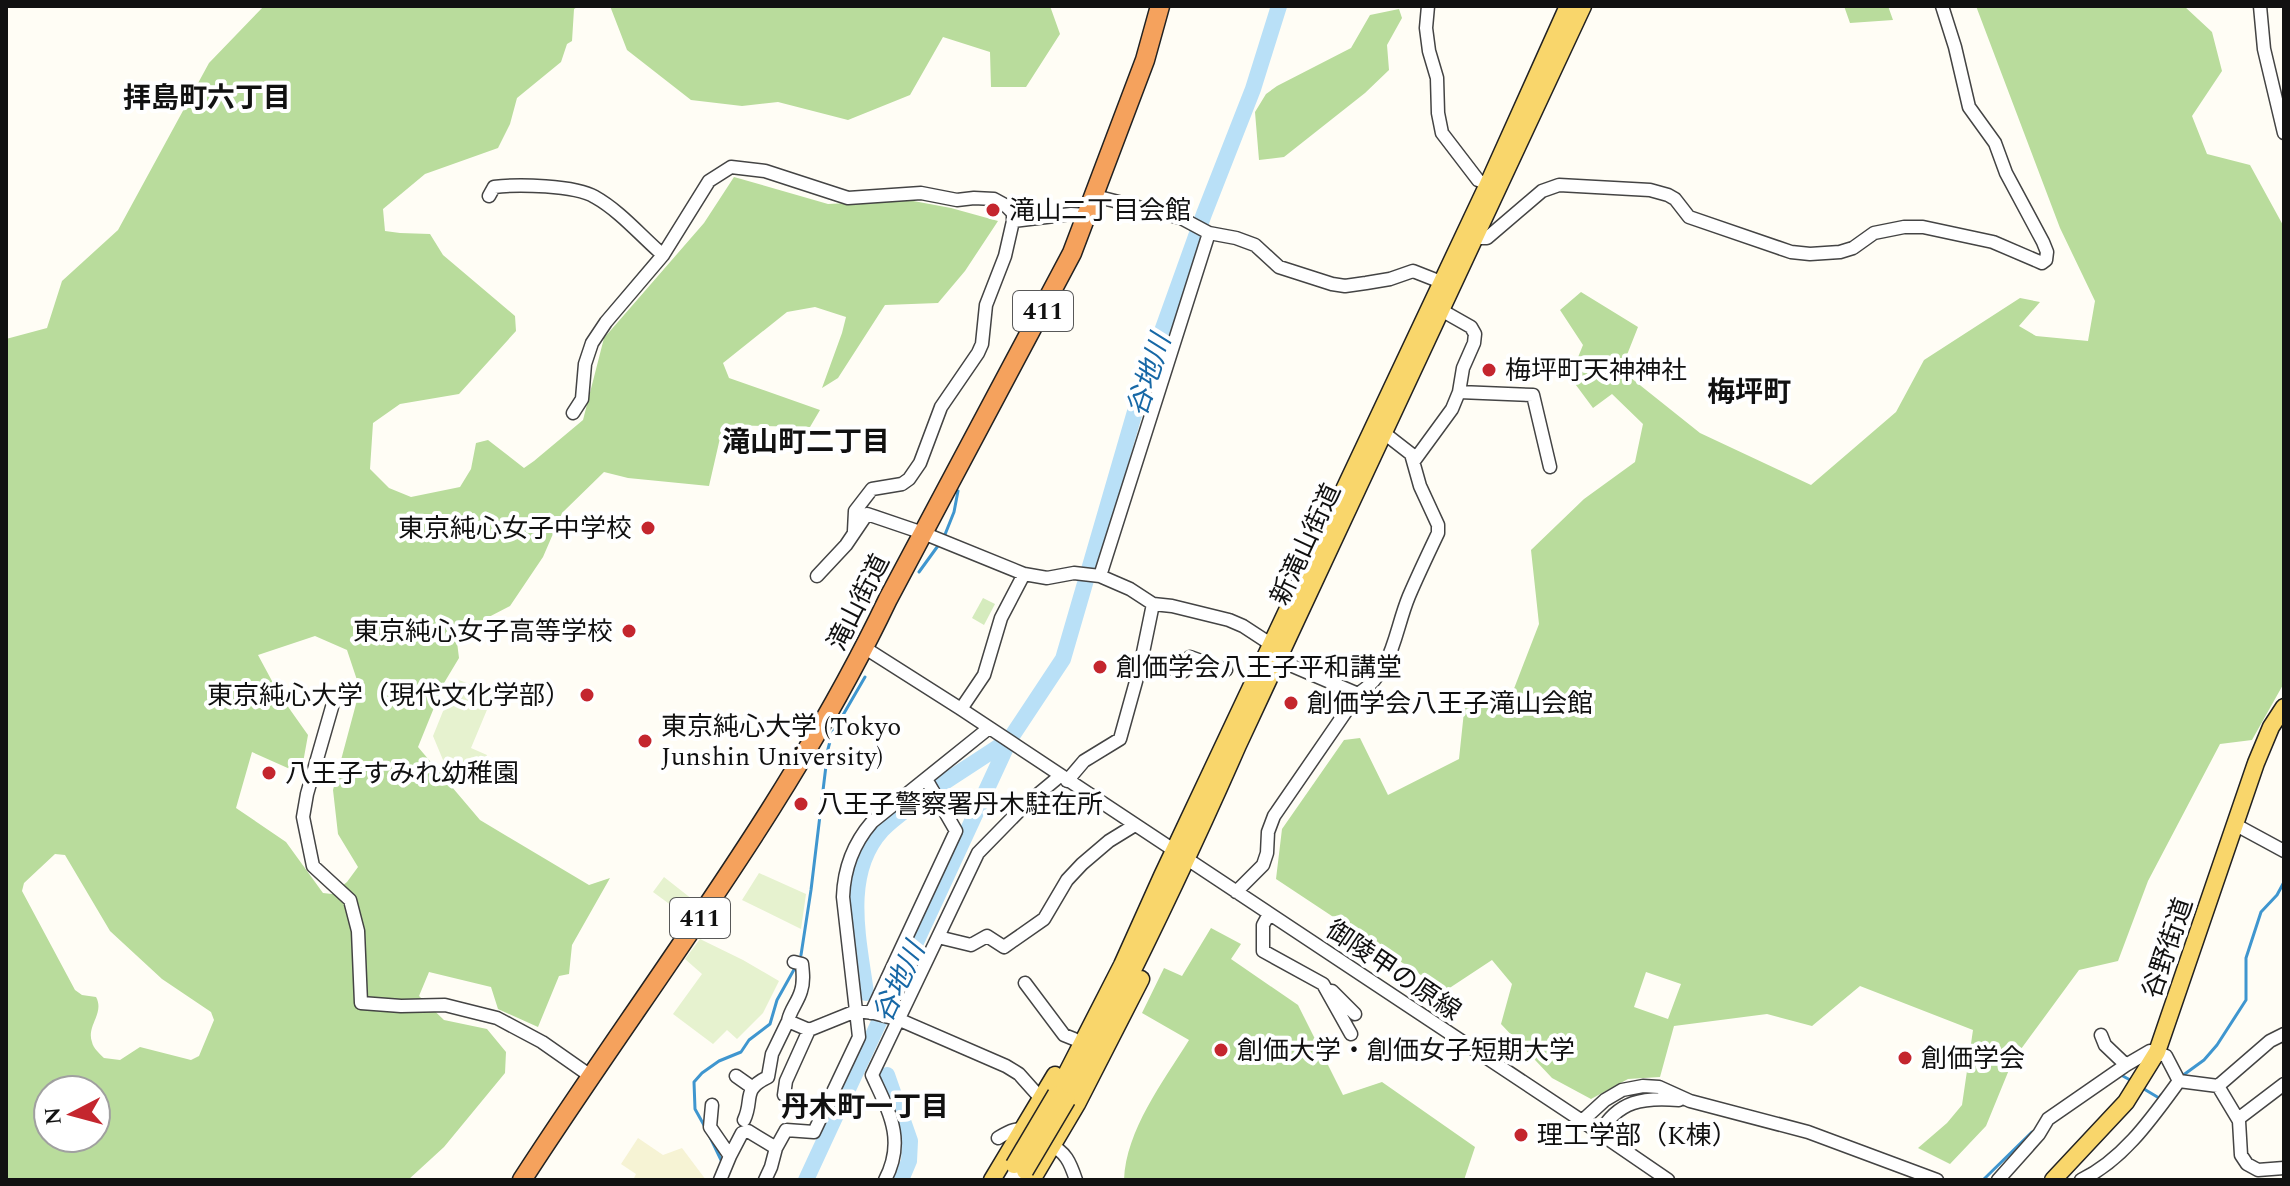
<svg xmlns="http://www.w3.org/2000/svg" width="2290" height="1186" font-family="Spectral,'Noto Sans JP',serif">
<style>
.farmland{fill:#f6f3d4}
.green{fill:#d5ebbd}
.forest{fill:#b9dc9c;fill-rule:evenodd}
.pitch{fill:#e6f2cf}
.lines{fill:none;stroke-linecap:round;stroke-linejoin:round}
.stream{stroke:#3f96cf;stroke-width:3}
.river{stroke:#b9e0f7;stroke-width:16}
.minor-casing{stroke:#444;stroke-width:15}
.major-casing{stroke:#222;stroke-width:19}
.highway-casing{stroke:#222;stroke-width:21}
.minor{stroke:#fff;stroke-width:12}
.major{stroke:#f9d66b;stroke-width:16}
.highway{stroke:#f5a25d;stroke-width:18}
.major-bridge-casing{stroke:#222;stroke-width:19;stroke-linecap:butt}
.major-bridge{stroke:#f9d66b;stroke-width:16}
.poi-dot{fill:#c4262e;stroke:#fff;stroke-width:3}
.labels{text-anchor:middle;stroke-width:8;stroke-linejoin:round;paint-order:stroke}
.shield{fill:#fff;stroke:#585858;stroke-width:2}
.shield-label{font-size:24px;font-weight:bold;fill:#111}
.poi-label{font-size:26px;fill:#111;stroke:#fff;text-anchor:start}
.street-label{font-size:26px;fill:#111;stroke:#fff}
.neighbourhood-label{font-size:28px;font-weight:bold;fill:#111;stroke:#fff}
.water-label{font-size:28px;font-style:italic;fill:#1768a6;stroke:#fff}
</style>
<rect width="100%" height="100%" fill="#fffdf5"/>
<path class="farmland" d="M638,1138L663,1155L682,1148L706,1180H633L636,1174L621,1164Z"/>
<path class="green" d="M983,598L995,604L984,625L972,618Z"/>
<path class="forest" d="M264,6H579L574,9L572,41L567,44L561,62L517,98L510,124L498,148L425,174L383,209L385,231L400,233L430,234L443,255L515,316L516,331L459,394L400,404L373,423L370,469L389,488L411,497L460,487L471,469L476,443L488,440L524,468L534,461L583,420L604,338L704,223L734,177L828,204L908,200L951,208L998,221L965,271L938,303L885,305L838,378L822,388L842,333L846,317L815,307L787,312L723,363L729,378L820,410L810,427L723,425L709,486L628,478L604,472L562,513L543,557L510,606L456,634L459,658L444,683L418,747L480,820L589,885L610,878L572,945L569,974L559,976L538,1027L498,1009L491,987L429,972L419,996L444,1020L487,1029L506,1052L505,1073L444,1147L408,1180H6V339L47,328L62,281L118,230L209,63ZM315,636L347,650L360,689L333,790L338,834L358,867L347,882L332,894L323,893L286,842L236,808L252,752L301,774L308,735L279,694L258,655ZM55,854L65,855L110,931L162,979L211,1012L214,1020L199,1056L191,1060L140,1047L120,1060L104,1058C100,1054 93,1048 92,1042C86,1026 105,1013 96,997L82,995L75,990L22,891L24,883ZM48,1090H96V1138H48Z
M610,6H1050L1060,34L1026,87H991L990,52L943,37L910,95L848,120L778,102L742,106L691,100L627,50Z
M1844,6H1888L1893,20L1850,23Z
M1976,6H2184L2212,32L2222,71L2192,116L2207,154L2250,165L2284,227V683L2252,740L2220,744L2148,881L2118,961L2079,970L2013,1060L1986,1126L1950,1164L1918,1148L1947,1123L1962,1105L1973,1030L1860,986L1812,1026L1767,1014L1674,1026L1660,1077L1628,1079L1591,1099L1552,1078L1501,1024L1512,984L1492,960L1445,991L1276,879L1282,829L1344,740L1360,738L1388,795L1459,759L1465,702L1510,699L1539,624L1531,550L1584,499L1635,462L1643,424L1612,394L1593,408L1570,377L1583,345L1560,310L1581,292L1638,327L1621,370L1700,433L1811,485L1896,412L1924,360L2020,298L2040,302L2019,326L2036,336L2088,341L2095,301L2060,228ZM1646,972L1681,984L1668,1019L1634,1007Z
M1399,9L1402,18L1387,45L1389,70L1365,93L1284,157L1259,160L1255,112L1266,94L1277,86L1351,48L1370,15Z
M1211,928L1241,944L1231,959L1298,1005L1343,1095L1382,1082L1475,1147L1464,1180H1124C1126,1130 1163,1082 1189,1040L1142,1013L1164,968L1182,976Z"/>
<path class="pitch" d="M456,679L494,693L471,748L487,755L478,776L443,760L433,736Z
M759,873L806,894L801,929L742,900Z
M664,877L697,903L687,915L683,914L653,892Z
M700,939L743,960L779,981L763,1013L737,1039L727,1030L713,1044L673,1014L702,974L685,959Z"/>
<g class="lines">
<path class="stream" d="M944,537L954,512L958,491
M919,572L940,543
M801,955L811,890L828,749L832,734L865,677
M2119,1076L2121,1075L2132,1081
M2182,1076L2204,1060L2217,1045L2246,1000V958L2261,912L2277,895L2284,882
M2144,1089L2159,1098L2161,1095
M705,1127L695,1109L694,1082L702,1073L719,1061L741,1052L749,1040L770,1024L777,1000L796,966
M710,1137L722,1162
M1983,1180L2032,1132"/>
<path class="river" d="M940,785L1009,740
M866,993C859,940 842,874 882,830C895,817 912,806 926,794
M887,1075L910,1141L909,1161L901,1180
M806,1180L1010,739L1063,659L1143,384L1204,214L1253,89L1279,6"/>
<g class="minor-casing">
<path id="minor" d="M1428,6L1426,28L1429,51L1437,78L1438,113L1442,133L1478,180L1488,184
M2260,6L2264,49L2284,133
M489,196L494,187C517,184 575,185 595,197C620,211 641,236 663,255
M1095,196L1181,218L1209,233L1236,238L1255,245L1279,267L1332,284L1345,286L1366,283L1390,279L1413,271L1441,282
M1476,238H1487L1542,191L1559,185L1650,190L1668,195L1675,199L1689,217L1791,252L1810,254L1840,252L1853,248L1874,233L1904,227H1923L1993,242L2042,263L2046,260L2047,252L2043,242L2006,173L1995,143L1969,107L1955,47L1942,6
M1459,392L1533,395L1550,467
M573,413L582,399L585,364L592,343L606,322L663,255L709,181L731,167L765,171L848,198L921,193L957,200L974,198L994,199L1005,205L1013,213V221L1071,214L1088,215
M1414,461L1452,409L1459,392L1463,368L1474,343L1475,334L1471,327L1441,310
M854,531L855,511L872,489L902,484L909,479L920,463L941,407L978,353L982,344L986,305L1005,256L1013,221
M817,576L846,545L867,514L923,533L1024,574L1047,578L1074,573L1100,576L1130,589L1153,604L1172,606L1229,620L1243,626L1272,645L1288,664L1358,694
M1100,576L1209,233
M865,648L961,709L1576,1117L1668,1180
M1141,662L1184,671L1190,657L1226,670
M332,707L307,794L303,817L313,866L350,900L358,931L361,1003L401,1006L445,1005L497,1018L542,1042L592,1077
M961,709L984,675L1001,618L1024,574
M1067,781L1084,761L1120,739L1140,667L1153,604
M2236,825L2284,851
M1236,892L1263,865L1267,853L1268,832L1274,816L1358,694C1394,671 1394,632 1409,596C1418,575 1428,554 1438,533V525L1420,486L1411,454L1384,433
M1269,914L1263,925V951L1323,984L1351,1034
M938,937L971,945L987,936L1004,947L1044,919L1067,880L1082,864L1109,841L1135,825
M794,962L802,964C803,973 804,982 801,991C798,1002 790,1010 788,1021L809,1030L856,1011L874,1013L900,1020L1006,1066L1019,1074L1044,1102
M1025,983L1064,1035L1074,1039
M1332,991L1355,1014
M871,1013L956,831L926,779
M2101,1035L2105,1045L2126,1065
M736,1076L753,1088
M2218,1086L2239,1121L2241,1155L2247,1164L2258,1170L2284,1168
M784,1095L786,1081L809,1030
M712,1105L710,1127L730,1156L720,1180
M2238,1119L2284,1084
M744,1120C754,1099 741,1090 768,1077L772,1054L788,1021
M1582,1121L1605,1100L1622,1090L1643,1086L1659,1087L1690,1101L1808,1132L1937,1180
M1599,1134C1618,1100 1644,1097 1679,1100
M998,1138C1008,1132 1017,1126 1029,1132
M1048,1143C1066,1152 1070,1162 1076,1180
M730,1156L742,1133L748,1131L776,1148
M765,1180L771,1167L776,1148L786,1130L814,1132L859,1037L843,897C844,868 853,844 872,822L989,728
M885,1180C906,1140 889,1112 872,1075L978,853L1025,805L1060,776
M1998,1180L2039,1134L2048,1119L2126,1065L2150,1051L2166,1056L2179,1081
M2081,1180C2123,1160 2152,1118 2179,1081L2218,1086L2270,1041L2284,1034"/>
</g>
<g class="major-casing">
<path id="major" d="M1056,1094L1122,965L1162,876L1488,184L1568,6
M1067,1100C1128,983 1185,866 1238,745L1583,6
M992,1180L1055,1075
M1032,1180L1077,1104L1141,979
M2053,1180L2126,1102L2157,1052L2256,763L2271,727L2284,707"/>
</g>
<g class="highway-casing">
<path id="highway" d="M522,1180C646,988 789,807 888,599L1072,253L1145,60L1160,6"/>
</g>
<use href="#minor" class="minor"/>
<use href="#major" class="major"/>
<use href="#highway" class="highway"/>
<g class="major-bridge-casing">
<path id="major-bridge" d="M1014,1165L1056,1094
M1025,1171L1067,1100"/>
</g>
<use href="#major-bridge" class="major-bridge"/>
</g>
<g class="poi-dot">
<circle cx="993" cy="210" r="8"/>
<circle cx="1489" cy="370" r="8"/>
<circle cx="648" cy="528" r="8"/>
<circle cx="629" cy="631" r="8"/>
<circle cx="1100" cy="667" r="8"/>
<circle cx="587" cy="695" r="8"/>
<circle cx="1291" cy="703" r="8"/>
<circle cx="645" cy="741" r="8"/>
<circle cx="269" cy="773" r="8"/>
<circle cx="801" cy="804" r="8"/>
<circle cx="1221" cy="1050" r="8"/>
<circle cx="1905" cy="1058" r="8"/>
<circle cx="1521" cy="1135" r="8"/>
</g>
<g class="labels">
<g class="shield">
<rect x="1013" y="291" width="60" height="40" rx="6"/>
<rect x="670" y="898" width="60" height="40" rx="6"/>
</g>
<g class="shield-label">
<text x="1043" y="319">411</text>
<text x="700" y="926">411</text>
</g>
<g class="poi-label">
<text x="1009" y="219">滝山二丁目会館</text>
<text x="1505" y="379">梅坪町天神神社</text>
<text x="632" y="537" text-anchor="end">東京純心女子中学校</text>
<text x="613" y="640" text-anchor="end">東京純心女子高等学校</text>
<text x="1116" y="676">創価学会八王子平和講堂</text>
<text x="571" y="704" text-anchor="end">東京純心大学（現代文化学部）</text>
<text x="1307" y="712">創価学会八王子滝山会館</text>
<text x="661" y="735">東京純心大学 (Tokyo<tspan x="661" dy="30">Junshin University)</tspan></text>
<text x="285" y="782">八王子すみれ幼稚園</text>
<text x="817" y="813">八王子警察署丹木駐在所</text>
<text x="1237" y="1059">創価大学・創価女子短期大学</text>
<text x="1921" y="1067">創価学会</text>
<text x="1537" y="1144">理工学部（K棟）</text>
</g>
<g class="street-label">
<text transform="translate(1305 544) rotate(-65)" y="9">新滝山街道</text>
<text transform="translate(858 602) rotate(-63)" y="9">滝山街道</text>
<text transform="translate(2167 948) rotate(-71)" y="9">谷野街道</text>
<text transform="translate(1394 970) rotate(34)" y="9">御陵甲の原線</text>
</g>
<g class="neighbourhood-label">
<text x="207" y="107">拝島町六丁目</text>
<text x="1749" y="401">梅坪町</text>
<text x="806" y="451">滝山町二丁目</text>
<text x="865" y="1116">丹木町一丁目</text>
</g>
<g class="water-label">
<text transform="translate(1148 375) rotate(-72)" y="10">谷地川</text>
<text transform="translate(898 982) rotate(-65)" y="10">谷地川</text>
</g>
</g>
<rect width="2290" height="1186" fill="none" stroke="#111111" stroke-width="16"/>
<g transform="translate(72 1114) rotate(264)"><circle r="38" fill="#ffffff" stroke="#a0a0a0" stroke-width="2"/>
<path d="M0-6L14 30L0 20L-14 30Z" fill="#c4262e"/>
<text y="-12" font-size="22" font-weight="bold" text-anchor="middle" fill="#111111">N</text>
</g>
</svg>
